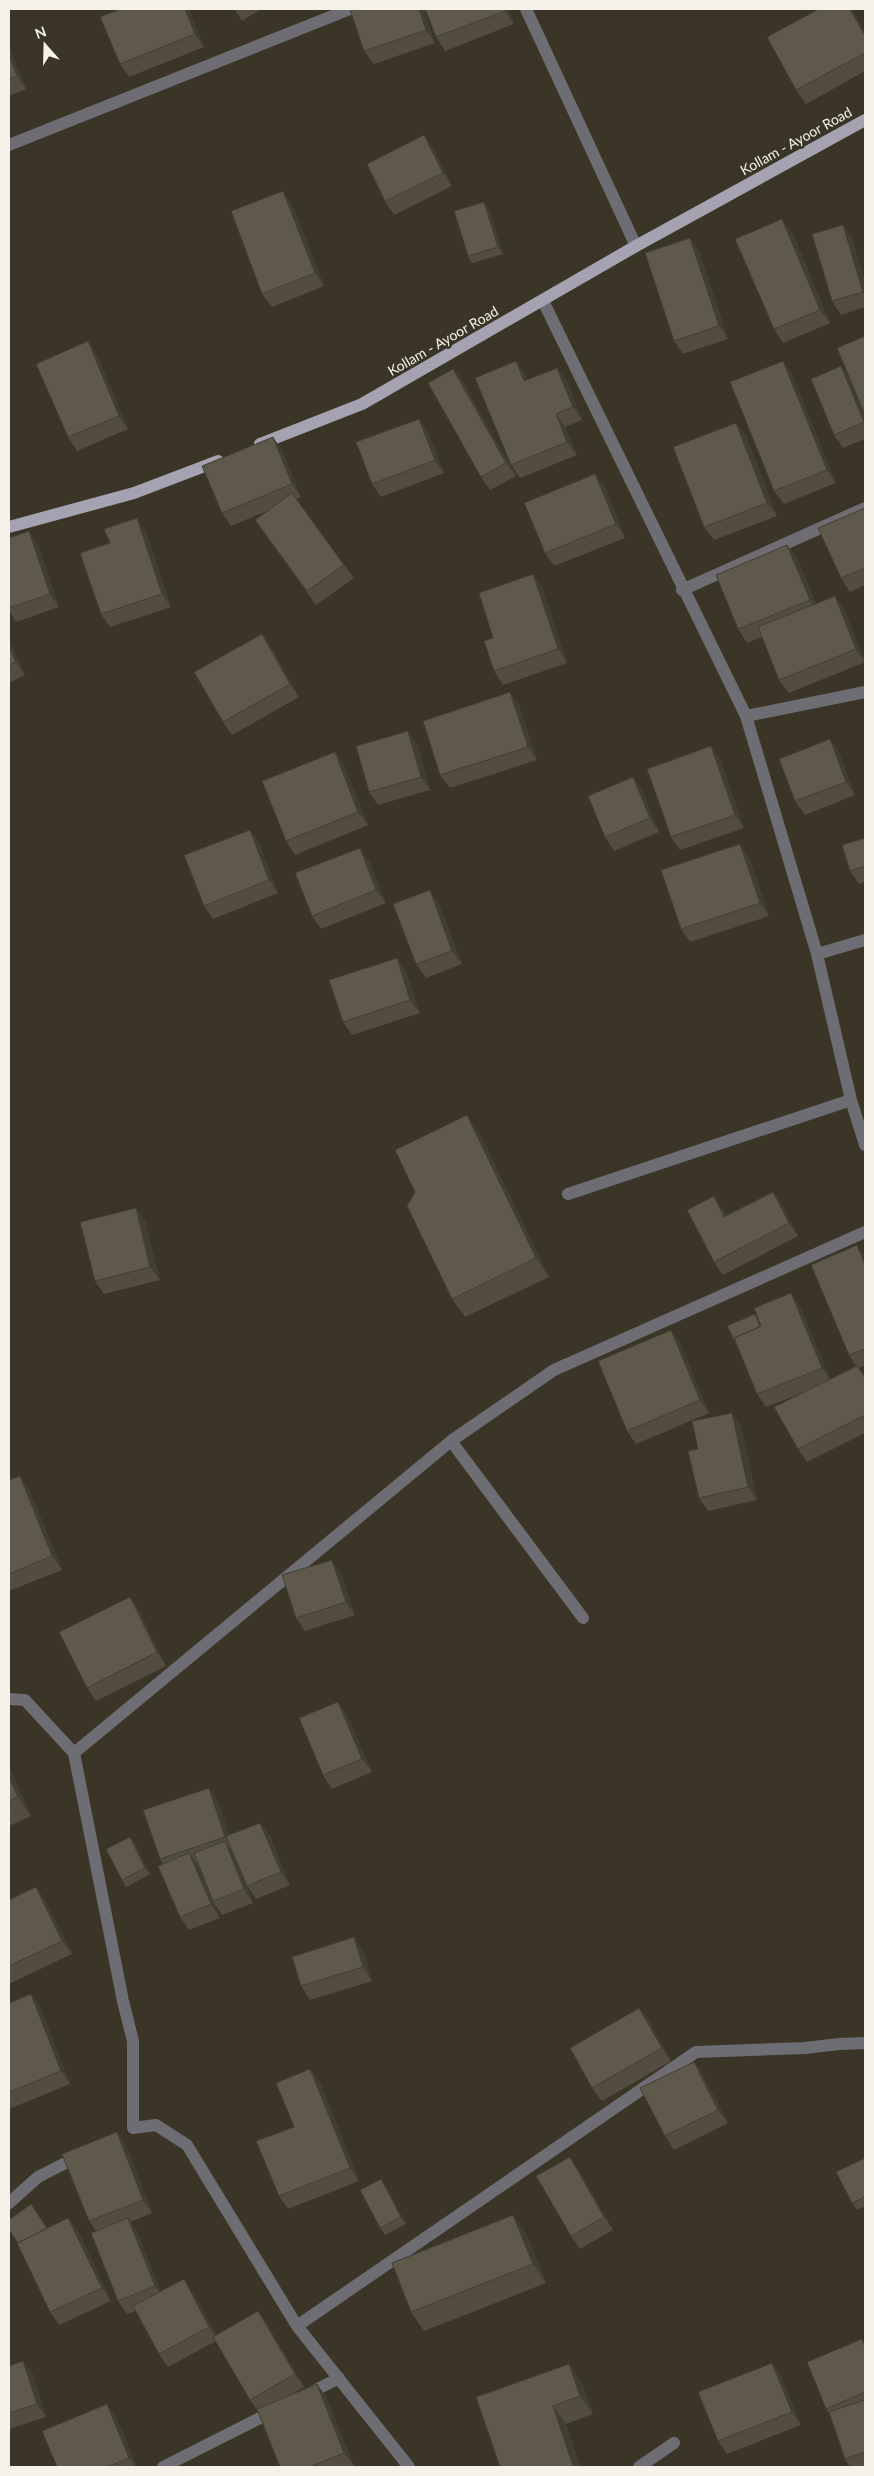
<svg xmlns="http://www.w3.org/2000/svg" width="874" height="2476" font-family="Lato,sans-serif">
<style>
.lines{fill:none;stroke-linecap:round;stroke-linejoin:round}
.minor{stroke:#6e6d73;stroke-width:12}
.major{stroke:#a5a3b1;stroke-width:12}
.wall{fill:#524d40;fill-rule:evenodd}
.shaded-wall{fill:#423e34}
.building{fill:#5f594b;stroke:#423e34}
.labels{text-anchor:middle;stroke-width:5;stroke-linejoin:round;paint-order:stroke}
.street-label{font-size:14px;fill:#f6f2ea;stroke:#3a3527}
</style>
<rect width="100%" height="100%" fill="#3a3527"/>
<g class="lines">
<path class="minor" d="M526,9L636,246
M9,145L350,9
M543,301L746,716L817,954L851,1100L865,1145
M682,590L865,508
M746,716L865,692
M817,954L865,940
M568,1194L851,1100
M451,1441L583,1618
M9,1699L25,1700L74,1753L123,2001L133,2041V2128L156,2125L187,2145L297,2326L409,2467
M74,1753L451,1441L554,1370L865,1232
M9,2203L38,2177L81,2155
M297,2326L696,2052L805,2048L839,2044L865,2043
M306,2395L339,2378
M163,2467L274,2411
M639,2467L674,2443"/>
<path class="major" d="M260,444L362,404L636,246L865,120
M9,527L134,493L218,461"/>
</g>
<path class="wall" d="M121,9H189L204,47L129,77L120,64Z
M234,9H261L242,21Z
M350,9H423L435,43L374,64L364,51Z
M508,9L514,24L445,51L436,37Z
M865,32V71L806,104L796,90Z
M9,48L26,89L9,96Z
M433,148L452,186L394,215L385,201Z
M292,204L324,286L272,307L262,294Z
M489,209L503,254L472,263L468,256Z
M843,225L852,238L865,282V307L841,315L832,301Z
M792,232L830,323L783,343L774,329Z
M699,251L728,339L683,354L674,341Z
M865,336V413L863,410L854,390L865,416V439L843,448L834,435L841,366L850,379Z
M88,341L97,355L128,429L77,451L68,437Z
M516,361L525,374L527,380L567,381L582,420L565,427L577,455L520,478L511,465Z
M783,361L792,375L836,483L784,504L774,491Z
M453,369L463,382L516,476L490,490L481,477Z
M419,419L428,432L444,473L381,497L372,484Z
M736,423L746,436L777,516L714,540L704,527Z
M282,450L301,497L296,499L354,578L316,605L255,520L269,510L231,526L222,513Z
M605,487L625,538L554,566L545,553Z
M865,508V585L850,592L841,578Z
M29,531L38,545L59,607L16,622L9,611V538Z
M146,531L171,607L110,627L101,614Z
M787,545L797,558L816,604L835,596L844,609L865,662L789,693L779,680L762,637L747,643L738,629Z
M533,574L542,587L567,663L503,685L494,671L493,638Z
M262,634L271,647L299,697L232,735L223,722Z
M9,641L25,675L9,683Z
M519,705L537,760L450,788L440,775Z
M830,739L839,753L855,795L805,815L795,801Z
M417,744L430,790L378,805L369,792Z
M335,752L344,765L368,825L295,855L286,841Z
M720,759L744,828L680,850L671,837Z
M633,777L642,790L659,832L614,851L605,837Z
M250,830L259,843L278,893L213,919L204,906Z
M865,838V882L859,884L850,871Z
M749,857L769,916L690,942L681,929Z
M369,861L386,903L321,929L312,916Z
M439,904L462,964L426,978L416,964Z
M397,958L406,971L420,1013L352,1035L343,1022Z
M480,1134L549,1277L465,1317L452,1299Z
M773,1192L782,1205L798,1236L723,1275L714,1262L723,1209L726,1215Z
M136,1208L145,1221L160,1280L104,1294L95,1281Z
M857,1245L865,1257V1365L859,1368L865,1377V1433L807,1462L798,1449L810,1390L766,1407L757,1394L738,1348L735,1342L755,1314L759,1321L800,1306L830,1379L856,1366L849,1355Z
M671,1330L680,1343L709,1413L636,1444L627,1431Z
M741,1426L757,1500L708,1511L699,1498L698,1449Z
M9,1480L29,1489L62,1570L9,1591Z
M341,1573L355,1615L305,1631L296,1618Z
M130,1597L139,1610L166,1666L96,1701L87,1688Z
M347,1715L372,1772L332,1789L323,1775Z
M9,1766L31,1816L9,1826Z
M218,1801L229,1835L260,1823L270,1836L290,1885L256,1899L246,1884L253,1903L222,1915L213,1902L220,1918L189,1930L180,1917L163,1864L160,1859ZM198,1862L211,1896L199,1866L196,1863Z
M130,1837L135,1843L150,1874L126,1887L122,1880Z
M36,1887L45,1900L72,1954L9,1984V1900Z
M363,1951L372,1981L310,2000L301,1986Z
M31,1994L40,2007L70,2084L9,2109V2003Z
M639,2008L649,2021L671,2061L602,2101L592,2088Z
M694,2062L703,2075L728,2123L674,2150L665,2136Z
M310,2069L320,2082L359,2181L288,2209L279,2196L294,2127Z
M117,2132L126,2145L152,2213L130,2222L137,2231L161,2292L193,2293L216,2335L258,2311L267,2324L304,2387L290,2395L317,2384L326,2397L354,2466L352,2467H280L257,2410L250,2400L216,2341L168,2367L159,2354L136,2311L127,2314L118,2301L96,2231L89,2221Z
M865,2158V2206L857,2210L852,2203Z
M579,2170L613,2230L580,2249L571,2236Z
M386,2186L406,2224L385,2235L380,2228Z
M68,2218L78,2231L111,2301L59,2325L50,2312L47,2228Z
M526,2233L546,2283L424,2331L411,2312Z
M862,2339L865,2345V2467H850L845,2459L829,2413L826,2409Z
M772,2363L781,2376L801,2425L727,2454L718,2441Z
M569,2364L582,2383L593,2414L566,2424L580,2467H500Z
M9,2366L33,2374L46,2417L9,2429Z
M116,2417L137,2467H57Z"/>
<path class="shaded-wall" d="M185,9H189L204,47L195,34Z
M419,9H423L435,43L426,30Z
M504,9H508L514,24L505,11Z
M850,9H852L865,32V36Z
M9,48L10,50L26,89L17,76L9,56Z
M424,135L433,148L452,186L443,173Z
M283,191L292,204L324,286L315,273Z
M484,202L489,209L503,254L498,247Z
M782,219L792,232L830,323L820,310Z
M843,225L852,238L865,282V295L863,292Z
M690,238L699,251L728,339L719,326Z
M88,341L97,355L128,429L119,416Z
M516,361L525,374L534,394L524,381Z
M783,361L792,375L836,483L827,470Z
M841,366L850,379L865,416V424Z
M557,368L567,381L582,420L573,407Z
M453,369L463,382L516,476L506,463Z
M556,414L565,427L577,455L567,442Z
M419,419L428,432L444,473L435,460Z
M736,423L746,436L777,516L767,503Z
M273,437L282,450L301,497L292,484Z
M595,474L605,487L625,538L616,524Z
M137,518L146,531L171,607L162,594Z
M29,531L38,545L59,607L50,594Z
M787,545L797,558L819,613L810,600Z
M533,574L542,587L567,663L558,649Z
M835,596L844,609L865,662L856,649Z
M262,634L271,647L299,697L290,684Z
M9,641L25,675L16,662L9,648Z
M510,692L519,705L537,760L528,747Z
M408,731L417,744L430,790L421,777Z
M830,739L839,753L855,795L846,782Z
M711,746L720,759L744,828L735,815Z
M335,752L344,765L368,825L358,812Z
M633,777L642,790L659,832L650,818Z
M250,830L259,843L278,893L269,880Z
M740,844L749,857L769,916L760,903Z
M360,848L369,861L386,903L376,890Z
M430,890L439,904L462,964L452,951Z
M397,958L406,971L420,1013L410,1000Z
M467,1115L480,1134L549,1277L536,1258Z
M773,1192L782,1205L798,1236L789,1223Z
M714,1196L723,1209L733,1230L724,1217Z
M136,1208L145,1221L160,1280L150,1267Z
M857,1245L865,1257V1265Z
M791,1293L800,1306L831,1381L822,1368Z
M755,1314L759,1321L767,1337L762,1331Z
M671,1330L680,1343L709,1413L700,1400Z
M732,1413L741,1426L757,1500L748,1487Z
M20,1476L29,1489L62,1570L52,1556Z
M332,1560L341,1573L355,1615L346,1602Z
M130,1597L139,1610L166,1666L157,1652Z
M338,1702L347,1715L372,1772L362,1759Z
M9,1766L31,1816L18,1797L9,1777Z
M209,1788L218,1801L234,1850L225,1837Z
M260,1823L270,1836L290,1885L281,1872Z
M130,1837L135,1843L150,1874L145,1868Z
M225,1841L234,1854L253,1903L244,1889Z
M189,1853L199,1866L220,1918L211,1904Z
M36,1887L45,1900L72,1954L62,1941Z
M354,1937L363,1951L372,1981L363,1967Z
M31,1994L40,2007L70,2084L61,2071Z
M639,2008L649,2021L671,2061L662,2048Z
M694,2062L703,2075L728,2123L718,2110Z
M310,2069L320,2082L359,2181L350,2168Z
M117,2132L126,2145L152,2213L143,2200Z
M570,2157L579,2170L613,2230L604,2217Z
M381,2179L386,2186L406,2224L401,2217Z
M513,2215L526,2233L546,2283L533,2264Z
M68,2218L78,2231L111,2301L102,2288Z
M128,2218L137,2231L164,2299L155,2286Z
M184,2279L193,2293L218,2340L209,2327Z
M258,2311L267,2324L304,2387L295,2374Z
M23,2361L33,2374L46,2417L37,2404Z
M772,2363L781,2376L801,2425L792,2412Z
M569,2364L582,2383L593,2414L580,2396Z
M317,2384L326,2397L354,2466L344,2453Z
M107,2404L116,2417L137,2467H136L129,2458Z
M553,2406L566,2424L580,2467H574L573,2466Z"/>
<path class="building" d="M121,9H185L195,34L120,64L100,17Z
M350,9H419L426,30L364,51Z
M425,9H504L505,11L436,37Z
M819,9H850L865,36V53L796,90L767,37Z
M9,56L17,76L9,79Z
M424,135L443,173L385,201L367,164Z
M283,191L315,273L262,294L231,211Z
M484,202L498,247L468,256L454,211Z
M782,219L820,310L774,329L735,239Z
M843,225L863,292L832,301L812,234Z
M690,238L719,326L674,341L645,253Z
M865,336V409L863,410L837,348Z
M88,341L119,416L68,437L36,364Z
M516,361L524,381L557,368L573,407L556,414L567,442L511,465L475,378Z
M783,361L827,470L774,491L730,382Z
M841,366L864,422L834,435L811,379Z
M453,369L506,463L481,477L428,383Z
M419,419L435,460L372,484L356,442Z
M736,423L767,503L704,527L673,447Z
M273,437L292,484L222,513L202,466Z
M595,474L616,524L545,553L524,503Z
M292,493L344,565L307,591L255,520Z
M865,508V568L841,578L818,528Z
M137,518L162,594L101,614L80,553L110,543L104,529Z
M29,531L50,594L9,608V538Z
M787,545L810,600L738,629L716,575Z
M533,574L558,649L494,671L484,641L493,638L479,593Z
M835,596L856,649L779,680L758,627Z
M262,634L290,684L223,722L194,672Z
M9,648L16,662L9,665Z
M510,692L528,747L440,775L423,721Z
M408,731L421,777L369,792L356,746Z
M830,739L846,782L795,801L779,759Z
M711,746L735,815L671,837L647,769Z
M335,752L358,812L286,841L262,781Z
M633,777L650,818L605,837L588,796Z
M250,830L269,880L204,906L184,855Z
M865,838V866L850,871L842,845Z
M740,844L760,903L681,929L661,870Z
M360,848L376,890L312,916L295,873Z
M430,890L452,951L416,964L393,904Z
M397,958L410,1000L343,1022L329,980Z
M467,1115L536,1258L452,1299L407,1206L415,1192L395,1150Z
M773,1192L789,1223L714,1262L687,1210L714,1196L724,1217Z
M136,1208L150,1267L95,1281L80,1222Z
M857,1245L865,1265V1349L849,1355L811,1265Z
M791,1293L822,1368L757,1394L734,1338L761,1326L754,1308Z
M755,1314L760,1327L734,1338L736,1342H735L727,1326Z
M671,1330L700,1400L627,1431L598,1361Z
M857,1366L865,1378V1415L798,1449L774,1407Z
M732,1413L748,1487L699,1498L688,1451L698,1449L692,1421Z
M20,1476L52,1556L9,1574V1480Z
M332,1560L346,1602L296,1618L282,1575Z
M130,1597L157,1652L87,1688L59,1632Z
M338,1702L362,1759L323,1775L299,1718Z
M9,1777L18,1797L9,1801Z
M209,1788L225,1837L160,1859L143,1810Z
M260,1823L281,1872L247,1886L226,1836Z
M130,1837L145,1868L122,1880L106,1849Z
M225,1841L244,1889L213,1901L194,1853Z
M189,1853L211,1904L180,1917L158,1866Z
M36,1887L62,1941L9,1966V1900Z
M354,1937L363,1967L301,1986L292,1957Z
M31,1994L61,2071L9,2092V2003Z
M639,2008L662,2048L592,2088L570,2048Z
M694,2062L718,2110L665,2136L640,2088Z
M310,2069L350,2168L279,2196L256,2141L294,2127L276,2083Z
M117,2132L143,2200L89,2221L62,2154Z
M570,2157L604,2217L571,2236L536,2176Z
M865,2158V2197L852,2203L836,2172Z
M381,2179L401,2217L380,2228L360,2190Z
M31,2204L47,2228L18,2243L9,2230V2220Z
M513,2215L533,2264L411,2312L392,2263Z
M68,2218L102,2288L50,2312L17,2243Z
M128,2218L155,2286L118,2301L91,2233Z
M184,2279L209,2327L159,2354L133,2306Z
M258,2311L295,2374L250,2400L213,2337Z
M862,2339L865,2348V2392L826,2409L807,2362Z
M23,2361L37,2404L9,2413V2366Z
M772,2363L792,2412L718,2441L698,2392Z
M569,2364L580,2396L553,2406L573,2466L570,2467H500L476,2397Z
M317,2384L344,2453L310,2467H280L257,2409Z
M865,2400V2452L845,2459L829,2412Z
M107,2404L129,2458L107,2467H57L42,2431Z"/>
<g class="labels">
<g class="street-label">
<text transform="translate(796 141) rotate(-29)" y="5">Kollam - Ayoor Road</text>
<text transform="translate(443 341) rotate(-30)" y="5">Kollam - Ayoor Road</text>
</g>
</g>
<rect width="874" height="2476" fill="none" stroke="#f6f2ea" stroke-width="20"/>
<g transform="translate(45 45) rotate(340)" stroke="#3a3527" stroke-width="4" paint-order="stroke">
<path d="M0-4L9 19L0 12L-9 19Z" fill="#f6f2ea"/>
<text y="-8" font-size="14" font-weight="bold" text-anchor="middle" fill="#f6f2ea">N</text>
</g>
</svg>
